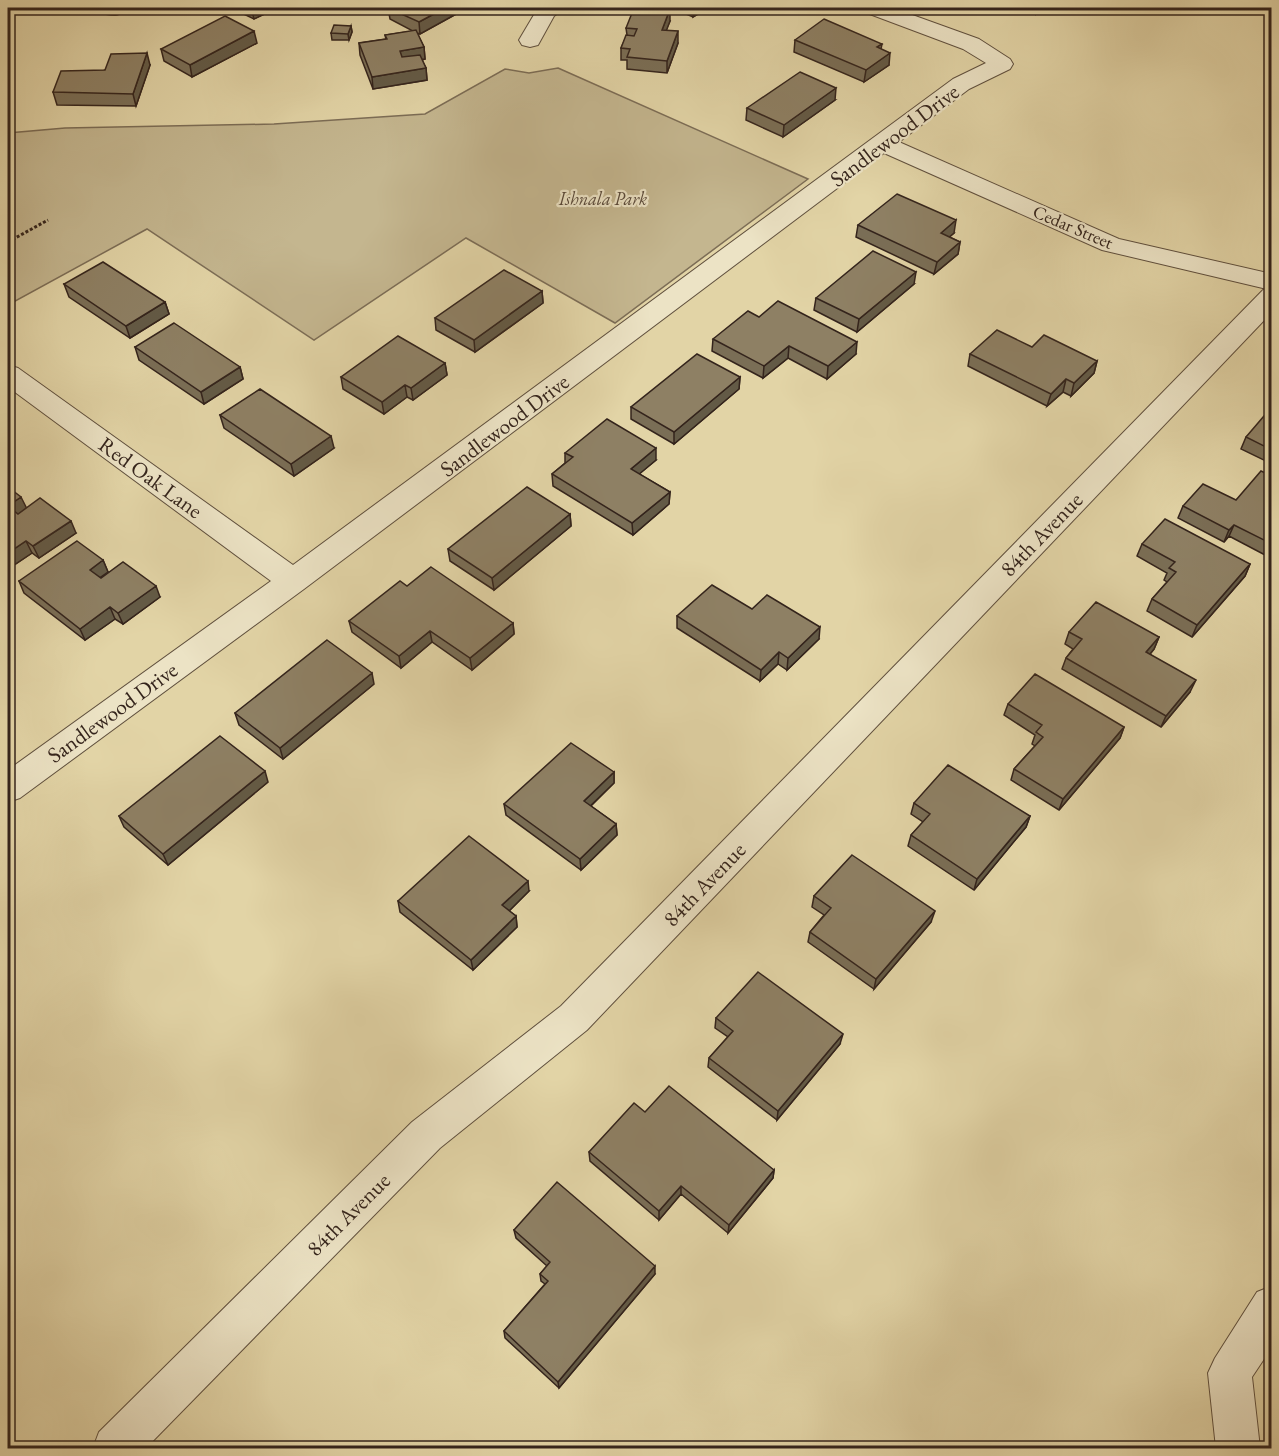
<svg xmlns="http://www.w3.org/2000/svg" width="1279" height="1456" font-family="'EB Garamond',serif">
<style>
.green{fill:#c4b68f;stroke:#7c6d56;stroke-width:1.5}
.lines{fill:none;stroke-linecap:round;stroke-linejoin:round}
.minor-casing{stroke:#60503e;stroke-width:2}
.path{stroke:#34241c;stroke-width:3;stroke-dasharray:3 2;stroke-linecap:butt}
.minor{fill:#ece3c5;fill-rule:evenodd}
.wall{fill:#7a6e56;stroke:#34241c;stroke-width:1.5}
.shaded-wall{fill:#635a46;stroke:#34241c;stroke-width:1.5}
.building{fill:#8e8064;stroke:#34241c;stroke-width:1.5}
.labels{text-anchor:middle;stroke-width:4.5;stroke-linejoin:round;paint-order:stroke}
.far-park-label{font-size:18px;font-style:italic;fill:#584839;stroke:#ece3c5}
.far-street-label{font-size:18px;fill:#34241c;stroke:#ece3c5}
.street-label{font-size:22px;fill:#34241c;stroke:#ece3c5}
</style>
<rect width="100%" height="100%" fill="#e2d4a6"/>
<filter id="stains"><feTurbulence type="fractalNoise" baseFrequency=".00333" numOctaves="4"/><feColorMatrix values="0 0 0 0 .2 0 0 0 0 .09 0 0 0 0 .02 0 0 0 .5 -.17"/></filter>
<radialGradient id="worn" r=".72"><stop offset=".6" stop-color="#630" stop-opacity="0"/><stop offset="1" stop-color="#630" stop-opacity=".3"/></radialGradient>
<path class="green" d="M558,68L808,179L615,323L466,238L314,340L147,229L8,305V133L65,128L274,124L425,114L505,69L529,73Z"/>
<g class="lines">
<g class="minor-casing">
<path id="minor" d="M104,8H126C120,16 115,16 106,14Z
M538,8H565L554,16L538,45L530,47L522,45L519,40Z
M864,8H893L979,39L1010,59L1013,64L1010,69L969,89L899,142L1119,239L1272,274V312L587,1030L440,1148L146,1448H93L99,1432L412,1122L561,1006L1263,290L1267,289L1102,250L884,153L304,589L20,798L8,802V770L271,581L8,387V365L18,368L293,565L953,79L986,63L963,49L867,13Z
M1272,1286V1347L1252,1377L1260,1448H1216L1208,1373L1215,1358L1257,1292Z"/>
</g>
<path class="path" d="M8,242L48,220"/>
<use href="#minor" class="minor"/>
</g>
<path class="wall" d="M231,8H277L254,19Z
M388,8H467L420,34L417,33L424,47L425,59L422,60L426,68L427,80L373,89L360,55L359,43L386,39L385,35L413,31L390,19Z
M672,8H708L693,17Z
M1020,8H1044L1036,14Z
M670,21L666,30L678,43L667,73L627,69V60H621V48L627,35L626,28Z
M351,26L352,32L349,40H332L331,33Z
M795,40L882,44L881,49L889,65L864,82L794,52Z
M257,43L192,77L164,61L161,49Z
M150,65L136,106L57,105L53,92L105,70Z
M835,100L783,137L746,120L747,108Z
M858,225L954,233L949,237L960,242L958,254L934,274L856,237Z
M64,284L165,302L169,314L130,338L69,297Z
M914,284L857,332L814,310L816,298Z
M542,291L543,303L475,352L436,330L435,318Z
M759,317L856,354L827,379L788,358L763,378L712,351L713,339Z
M135,347L240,367L243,379L204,404L139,360Z
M1032,347L1097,361L1094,373L1071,396L1063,392L1047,406L968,366L970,354Z
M445,363L447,375L413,400L407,397L384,414L343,389L341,377Z
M740,377L739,389L674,444L631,419V407Z
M220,415L334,448L294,476L224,428Z
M1272,420V464L1241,449L1246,437Z
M565,453L656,460L639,474L670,492L669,504L633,535L553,486L552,474L565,463Z
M1272,476V551L1267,556L1229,536L1224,542L1178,518L1183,506L1236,500Z
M8,487L26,508L76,533L39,558L32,553L8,569Z
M570,514L571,526L494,590L450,561L448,549Z
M1142,544L1250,564L1245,576L1192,637L1147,611L1152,599L1167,582L1164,580L1167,573L1137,556Z
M103,560L108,572L160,597L123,624L115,619L85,640L24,593L19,581Z
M407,586L513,623L514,634L472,670L432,642L401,668L352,632L349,621Z
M752,609L819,639L787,670L778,664L760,681L677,628V616Z
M1069,632L1159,637L1154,649L1150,654L1190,692L1161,727L1062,669L1066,658L1073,649L1065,644Z
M374,684L283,759L239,725L235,713Z
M1008,704L1124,727L1120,738L1059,810L1011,780L1014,769L1035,746L1032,744L1035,735L1004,715Z
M614,772V783L591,806L616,824L617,835L581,870L506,815L504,804Z
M268,782L168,865L124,827L119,816Z
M914,803L1030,816L1026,827L974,890L908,846L911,835L923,822L911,814Z
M529,891L509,911L516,916L517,927L473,970L400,912L398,901Z
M814,896L931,922L874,989L808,942L810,932L824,915L812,907Z
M716,1018L840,1044L777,1120L708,1067L709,1058L728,1037L715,1028Z
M645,1112L774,1170L773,1178L728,1233L681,1194L659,1220L590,1161L589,1152Z
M514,1230L655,1274L559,1388L505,1338L504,1331L545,1284L541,1281L540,1274L547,1266L516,1238Z"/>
<path class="shaded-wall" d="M251,8H277L254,19Z
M445,8H467L420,34L419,22Z
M694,8H708L693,17Z
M1037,8H1044L1036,14Z
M670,9V21L662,42V30Z
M351,26L352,32L349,40L348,34Z
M254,31L257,43L192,77L190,65Z
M678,31V43L667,73V61Z
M424,47L425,59L401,63L400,51Z
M147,53L150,65L136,106L133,94Z
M890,53L889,65L864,82L866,70Z
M426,68L427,80L373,89L372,77Z
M836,88L835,100L783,137L784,125Z
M956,220L954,233L939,246L941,233Z
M960,242L958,254L934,274L937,262Z
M916,272L914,284L857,332L859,319Z
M542,291L543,303L475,352L474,340Z
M165,302L169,314L130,338L126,326Z
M857,342L856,354L827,379L828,366Z
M789,346L788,358L763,378L764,366Z
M1097,361L1094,373L1071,396L1074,383Z
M445,363L447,375L413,400L411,388Z
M240,367L243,379L204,404L201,392Z
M740,377L739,389L674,444V432Z
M1066,379L1063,392L1047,406L1051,394Z
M405,385L407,397L384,414L382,402Z
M331,436L334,448L294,476L291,464Z
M656,448V460L631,481V469Z
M670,492L669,504L633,535L632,523Z
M21,497L27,509L13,518L8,506Z
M570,514L571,526L494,590L492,578Z
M71,521L76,533L39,558L33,546Z
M1234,525L1229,536L1224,542L1229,530Z
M26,541L32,553L8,569V553Z
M103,560L108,572L95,581L90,570Z
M1250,564L1245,576L1192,637L1197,625Z
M156,586L160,597L123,624L118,613Z
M110,607L115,619L85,640L80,629Z
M513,623L514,634L472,670L470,658Z
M820,627L819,639L787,670L788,658Z
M430,631L432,642L401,668L399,656Z
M1159,637L1154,649L1142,664L1146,652Z
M779,652L778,664L760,681L761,670Z
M372,673L374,684L283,759L280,748Z
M1196,680L1190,692L1161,727L1166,716Z
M1124,727L1120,738L1059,810L1063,799Z
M265,771L268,782L168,865L163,854Z
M614,772V783L584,812V801Z
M1030,816L1026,827L974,890L977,879Z
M616,824L617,835L581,870L580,859Z
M528,881L529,891L504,916L502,905Z
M935,911L931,922L874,989L876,979Z
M516,916L517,927L473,970L471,960Z
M843,1034L840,1044L777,1120L778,1111Z
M774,1170L773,1178L728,1233L729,1225Z
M681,1186V1194L659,1220V1211Z
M655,1266V1274L559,1388L558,1382Z"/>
<path class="building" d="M388,8H445L419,22Z
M634,8H658L670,9L662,30L678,31L667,61L627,57L630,49L621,48L626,35L634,36L637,29L626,28Z
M225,16L254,31L190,65L161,49Z
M824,19L882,44L877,47L890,53L866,70L795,40Z
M334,25L351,26L348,34L331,33Z
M416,30L424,47L400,51L402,57L420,55L426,68L372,77L359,43L387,39L385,35Z
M147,53L133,94L53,92L61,71L105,70L111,54Z
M800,72L836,88L784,125L747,108Z
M897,194L956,220L941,233L960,242L937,262L858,225Z
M873,251L916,272L859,319L816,298Z
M103,262L165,302L126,326L64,284Z
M504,270L542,291L474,340L435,318Z
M778,301L857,342L828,366L789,346L764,366L713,339L748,311L759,317Z
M174,323L240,367L201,392L135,347Z
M997,330L1032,347L1044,335L1097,361L1074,383L1066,379L1051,394L970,354Z
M398,336L445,363L411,388L405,385L382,402L341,377Z
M697,354L740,377L674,432L631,407Z
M260,389L331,436L291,464L220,415Z
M1264,416L1272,420V450L1246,437Z
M607,419L656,448L631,469L670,492L632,523L552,474L573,457L565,453Z
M1261,471L1272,476V544L1234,525L1229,530L1183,506L1203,484L1236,500Z
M8,487L21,497L8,506L18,514L40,498L71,521L33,546L26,541L8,553Z
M527,487L570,514L492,578L448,549Z
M1165,519L1250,564L1197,625L1152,599L1176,572L1169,568L1175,562L1142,544Z
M77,541L103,560L90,570L101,578L123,562L156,586L118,613L110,607L80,629L19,581Z
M431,567L513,623L470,658L430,631L399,656L349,621L400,581L407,586Z
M712,585L752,609L767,595L820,627L788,658L779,652L761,670L677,616Z
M1096,602L1159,637L1146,652L1196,680L1166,716L1066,658L1082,639L1069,632Z
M327,640L372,673L280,748L235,713Z
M1035,674L1124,727L1063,799L1014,769L1043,737L1036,732L1042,725L1008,704Z
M220,736L265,771L163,854L119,816Z
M571,743L614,772L584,801L616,824L580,859L504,804Z
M948,765L1030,816L977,879L911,835L930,814L914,803Z
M469,836L528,881L502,905L516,916L471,960L398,901Z
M852,855L935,911L876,979L810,932L831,908L814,896Z
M758,972L843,1034L778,1111L709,1058L733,1031L716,1018Z
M669,1086L774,1170L729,1225L681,1186L659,1211L589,1152L634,1103L645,1112Z
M557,1182L655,1266L558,1382L504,1331L548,1281L540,1274L550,1262L514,1230Z"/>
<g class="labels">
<g class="far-park-label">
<text x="603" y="205">Ishnala Park</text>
</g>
<g class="far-street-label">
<text transform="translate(1073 227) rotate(23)" y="6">Cedar Street</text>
</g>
<g class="street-label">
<text transform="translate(894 135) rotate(-37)" y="8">Sandlewood Drive</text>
<text transform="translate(504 425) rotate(-37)" y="8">Sandlewood Drive</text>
<text transform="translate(151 477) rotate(36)" y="8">Red Oak Lane</text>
<text transform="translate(1041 534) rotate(-46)" y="8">84th Avenue</text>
<text transform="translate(112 712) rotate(-36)" y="8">Sandlewood Drive</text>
<text transform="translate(704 884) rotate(-46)" y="8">84th Avenue</text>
<text transform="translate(348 1214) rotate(-45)" y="8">84th Avenue</text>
</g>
</g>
<rect width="1279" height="1456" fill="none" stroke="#e2d4a6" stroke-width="30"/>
<rect x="9" y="9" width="1261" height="1438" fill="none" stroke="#34241c" stroke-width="3"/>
<rect x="15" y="15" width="1249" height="1426" fill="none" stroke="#34241c" stroke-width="1.5"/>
<rect width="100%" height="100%" filter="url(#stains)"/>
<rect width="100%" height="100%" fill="url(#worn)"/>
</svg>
